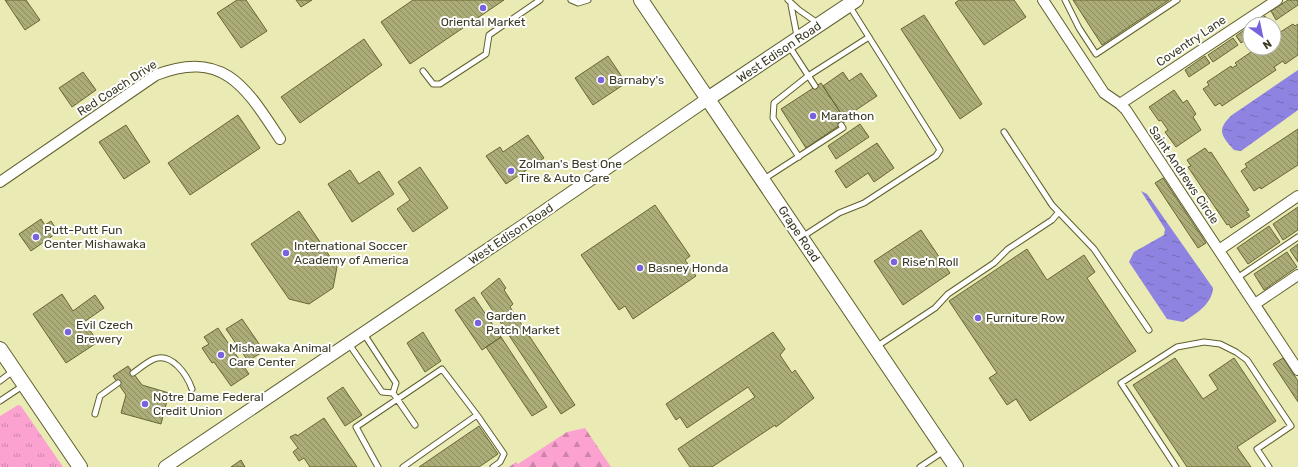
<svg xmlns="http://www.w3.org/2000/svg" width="1298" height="467" font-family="Rubik,sans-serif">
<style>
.grass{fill:url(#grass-tufts)}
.forest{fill:url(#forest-firs)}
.water{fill:url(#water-ripples)}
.building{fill:url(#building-back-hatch);stroke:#686735}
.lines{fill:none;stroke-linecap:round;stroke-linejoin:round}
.service-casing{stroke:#61602e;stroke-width:7}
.minor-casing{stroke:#61602e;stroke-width:12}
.tertiary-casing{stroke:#61602e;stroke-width:14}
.secondary-casing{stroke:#61602e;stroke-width:16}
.service{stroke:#fff;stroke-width:5}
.minor{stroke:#fff;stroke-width:10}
.tertiary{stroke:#fff;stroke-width:12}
.secondary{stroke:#fff;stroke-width:14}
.poi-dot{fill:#7863dd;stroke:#fff;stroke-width:1.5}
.labels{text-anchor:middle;stroke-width:4;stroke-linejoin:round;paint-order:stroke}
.poi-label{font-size:12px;fill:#3b3b25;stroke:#fff;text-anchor:start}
.street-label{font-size:12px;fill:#3b3b25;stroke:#fff}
</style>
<defs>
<pattern id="grass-tufts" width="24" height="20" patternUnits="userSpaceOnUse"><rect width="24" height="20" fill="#fba2d1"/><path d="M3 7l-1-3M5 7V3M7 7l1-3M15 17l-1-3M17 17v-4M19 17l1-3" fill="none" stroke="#cc85a9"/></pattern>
<pattern id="forest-firs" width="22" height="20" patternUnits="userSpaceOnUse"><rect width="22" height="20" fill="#fba2d1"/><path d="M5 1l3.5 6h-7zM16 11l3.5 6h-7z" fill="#cc85a9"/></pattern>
<pattern id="water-ripples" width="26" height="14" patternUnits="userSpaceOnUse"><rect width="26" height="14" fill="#8e83e1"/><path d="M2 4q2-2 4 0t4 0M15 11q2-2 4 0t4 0" fill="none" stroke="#756cb6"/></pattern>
<pattern id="building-back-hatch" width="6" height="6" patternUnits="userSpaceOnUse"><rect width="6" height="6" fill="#acac78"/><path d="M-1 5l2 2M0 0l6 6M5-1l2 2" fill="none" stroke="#8d8d62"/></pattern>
</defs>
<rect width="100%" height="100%" fill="#eaeab4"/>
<path class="grass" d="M18,405L21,406L63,467H0V416Z"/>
<path class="forest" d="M585,428L611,467H509L516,462L518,464L567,432Z"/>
<path class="water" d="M1298,70V110L1241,151L1234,150C1220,135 1217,129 1232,115Z
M1141,191L1147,194L1213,288C1212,304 1196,314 1183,322L1167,319L1129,262L1134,252L1164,235L1165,229Z"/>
<path class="building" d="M5,0H26L40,20L25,30Z
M237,0H246L267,31L241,48L217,13Z
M296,0H312L301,7Z
M413,0H504L410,64L381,22Z
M959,0H1014L1026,17L984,45L955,3Z
M1073,0H1169L1102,45Z
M1288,0H1298V5L1276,20L1271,11Z
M924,15L982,104L960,119L901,29Z
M1265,16L1270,24H1254Z
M1293,24L1295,26L1298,24V55L1285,64L1283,61L1274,67L1276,70L1222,106L1220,103L1215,106L1203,89L1209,85L1207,82L1231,66L1232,68L1237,65L1235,63L1257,48H1274V36Z
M1250,26V37L1241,43L1236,36Z
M1233,38L1238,45L1213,62L1208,55Z
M364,39L382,65L300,123L281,97Z
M608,56L626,83L593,105L575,78Z
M1205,56L1210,63L1189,77L1185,70Z
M83,72L96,90L72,107L59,88Z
M843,72L849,81L861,73L877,96L844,118L823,86Z
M821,83L846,121L806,148L781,109Z
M1174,90L1183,103L1187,100L1196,114L1193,117L1201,130L1176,147L1165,132L1168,130L1161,120L1159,121L1149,107Z
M238,115L260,148L190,195L168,163Z
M860,124L869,137L836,159L828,146Z
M126,125L150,162L124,179L99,142Z
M1298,129V165L1261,189L1260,187L1254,191L1241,171L1247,167L1245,164Z
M528,135L544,158L506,184L486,156L500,147L503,152Z
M877,143L894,168L874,182L868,173L846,188L835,171Z
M1205,148L1209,153L1211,152L1249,210L1246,211L1250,216L1231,228L1229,224L1227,225L1188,167L1191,166L1187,160Z
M420,167L448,208L413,232L397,209L410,200L398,182Z
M350,170L359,184L379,171L394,194L352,222L328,184Z
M1163,178L1206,243L1198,248L1155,183Z
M655,205L690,256L685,260L696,276L633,319L625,306L619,310L581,255Z
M1298,207V230L1283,240L1273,224Z
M299,211L337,267L333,288L309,304L289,299L251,244Z
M41,219L45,225L51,221L58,232L31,251L19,234Z
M1269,226L1280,242L1248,264L1237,248Z
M921,230L950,273L903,305L874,261Z
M1298,244V262L1290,250Z
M1027,249L1047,280L1084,255L1095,272L1087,278L1136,351L1030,421L1016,399L1007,405L989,378L997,373L949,301Z
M1287,252L1297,267L1264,290L1254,274Z
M499,278L506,288L504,290L513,304L510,307L575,405L561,414L481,293Z
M62,294L73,311L95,295L104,308L84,322L98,342L66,363L33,314Z
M474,297L501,337L482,350L455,310Z
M242,319L264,351L248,361L226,329Z
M218,328L249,374L231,386L214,362L212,363L202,348L209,344L204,337Z
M423,332L441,361L425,372L407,343Z
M773,332L785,349L780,355L792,373L795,370L814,398L776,427L775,425L712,467H690L678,449L755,397L748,387L687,428L680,417L676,420L666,404Z
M501,337L547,407L532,416L486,347Z
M1175,358L1203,399L1218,389L1209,375L1234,358L1276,421L1237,447L1251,467H1187L1133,385Z
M1283,358L1298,381V402L1273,364Z
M128,366L142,385L169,393L161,424L121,413L126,395L113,376Z
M343,387L362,415L345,426L327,398Z
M324,418L357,467H310L304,458L299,461L293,452L298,448L290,437L296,434L297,436Z
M479,426L498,454L479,467H419Z
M241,460L245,467H231Z"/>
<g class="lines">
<g class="service-casing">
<path id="service" d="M571,0L578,3L588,0
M788,0L799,10L819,24
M1065,0L1079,28L1096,54L1177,0
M791,5L797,36
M789,46L815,86
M423,71L433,84H440L486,54L489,35L540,0
M1004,132L1052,205L1094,249L1149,330
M799,157L773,118L774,103L808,76L869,37
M764,179L843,128L841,125
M802,237L839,213L864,203L936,156L940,150L850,7
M1237,278L1298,237
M364,334L396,383L393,393L415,425
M349,344L382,392L393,393
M876,347L935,308L948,294L994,263L1008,249L1052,220L1058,213
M133,373C140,368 147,362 154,359C172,352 187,375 192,389
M0,381L13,371
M0,401L24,385
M95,414L100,396L118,383
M477,415L504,454L500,462L493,467
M378,467L356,427L442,369L477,415L403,467
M920,467L944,451
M1176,467L1121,383L1177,347L1204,342L1220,344L1236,352L1247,360L1291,426L1257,449L1269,467"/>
</g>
<g class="minor-casing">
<path id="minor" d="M1043,0L1104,93L1120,104L1126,110L1298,370
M1120,104L1277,0
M0,182L156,75C224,48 247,89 280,139
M1219,250L1298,196
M1255,304L1298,275"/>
</g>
<g class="tertiary-casing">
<path id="tertiary" d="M165,467L530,221L709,98"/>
</g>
<g class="secondary-casing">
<path id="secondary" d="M641,0L956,467
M709,98L856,0
M0,349L80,467"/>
</g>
<use href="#service" class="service"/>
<use href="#minor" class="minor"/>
<use href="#tertiary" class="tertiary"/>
<use href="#secondary" class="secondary"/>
</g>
<g class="poi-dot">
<circle cx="483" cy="8" r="4"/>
<circle cx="601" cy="80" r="4"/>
<circle cx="813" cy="116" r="4"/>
<circle cx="511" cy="171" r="4"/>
<circle cx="36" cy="237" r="4"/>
<circle cx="286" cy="253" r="4"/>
<circle cx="894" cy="262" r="4"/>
<circle cx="640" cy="268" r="4"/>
<circle cx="978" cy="318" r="4"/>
<circle cx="478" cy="323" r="4"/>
<circle cx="68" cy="332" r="4"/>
<circle cx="221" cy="355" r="4"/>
<circle cx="145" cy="404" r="4"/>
</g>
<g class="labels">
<g class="poi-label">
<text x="483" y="26" text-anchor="middle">Oriental Market</text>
<text x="609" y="84">Barnaby's</text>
<text x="821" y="120">Marathon</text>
<text x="519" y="168">Zolman's Best One<tspan x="519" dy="14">Tire &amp; Auto Care</tspan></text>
<text x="44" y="234">Putt-Putt Fun<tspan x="44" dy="14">Center Mishawaka</tspan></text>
<text x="294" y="250">International Soccer<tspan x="294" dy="14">Academy of America</tspan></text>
<text x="902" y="266">Rise'n Roll</text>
<text x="648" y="272">Basney Honda</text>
<text x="486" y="320">Garden<tspan x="486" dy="14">Patch Market</tspan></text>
<text x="986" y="322">Furniture Row</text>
<text x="76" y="329">Evil Czech<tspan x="76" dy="14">Brewery</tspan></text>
<text x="229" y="352">Mishawaka Animal<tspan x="229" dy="14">Care Center</tspan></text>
<text x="153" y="401">Notre Dame Federal<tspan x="153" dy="14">Credit Union</tspan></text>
</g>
<g class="street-label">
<text transform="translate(1191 41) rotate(-34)" y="4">Coventry Lane</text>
<text transform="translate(779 52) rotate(-34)" y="4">West Edison Road</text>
<text transform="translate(117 88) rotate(-33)" y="4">Red Coach Drive</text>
<text transform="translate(1184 175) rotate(56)" y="4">Saint Andrews Circle</text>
<text transform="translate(511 234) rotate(-34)" y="4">West Edison Road</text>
<text transform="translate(799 234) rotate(56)" y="4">Grape Road</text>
</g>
</g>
<g transform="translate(1262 36) rotate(147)"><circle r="19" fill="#ffffff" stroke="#b1b1a8"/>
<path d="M0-3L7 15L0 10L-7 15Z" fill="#7863dd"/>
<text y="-6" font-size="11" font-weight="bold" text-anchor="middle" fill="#3b3b25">N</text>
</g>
</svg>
